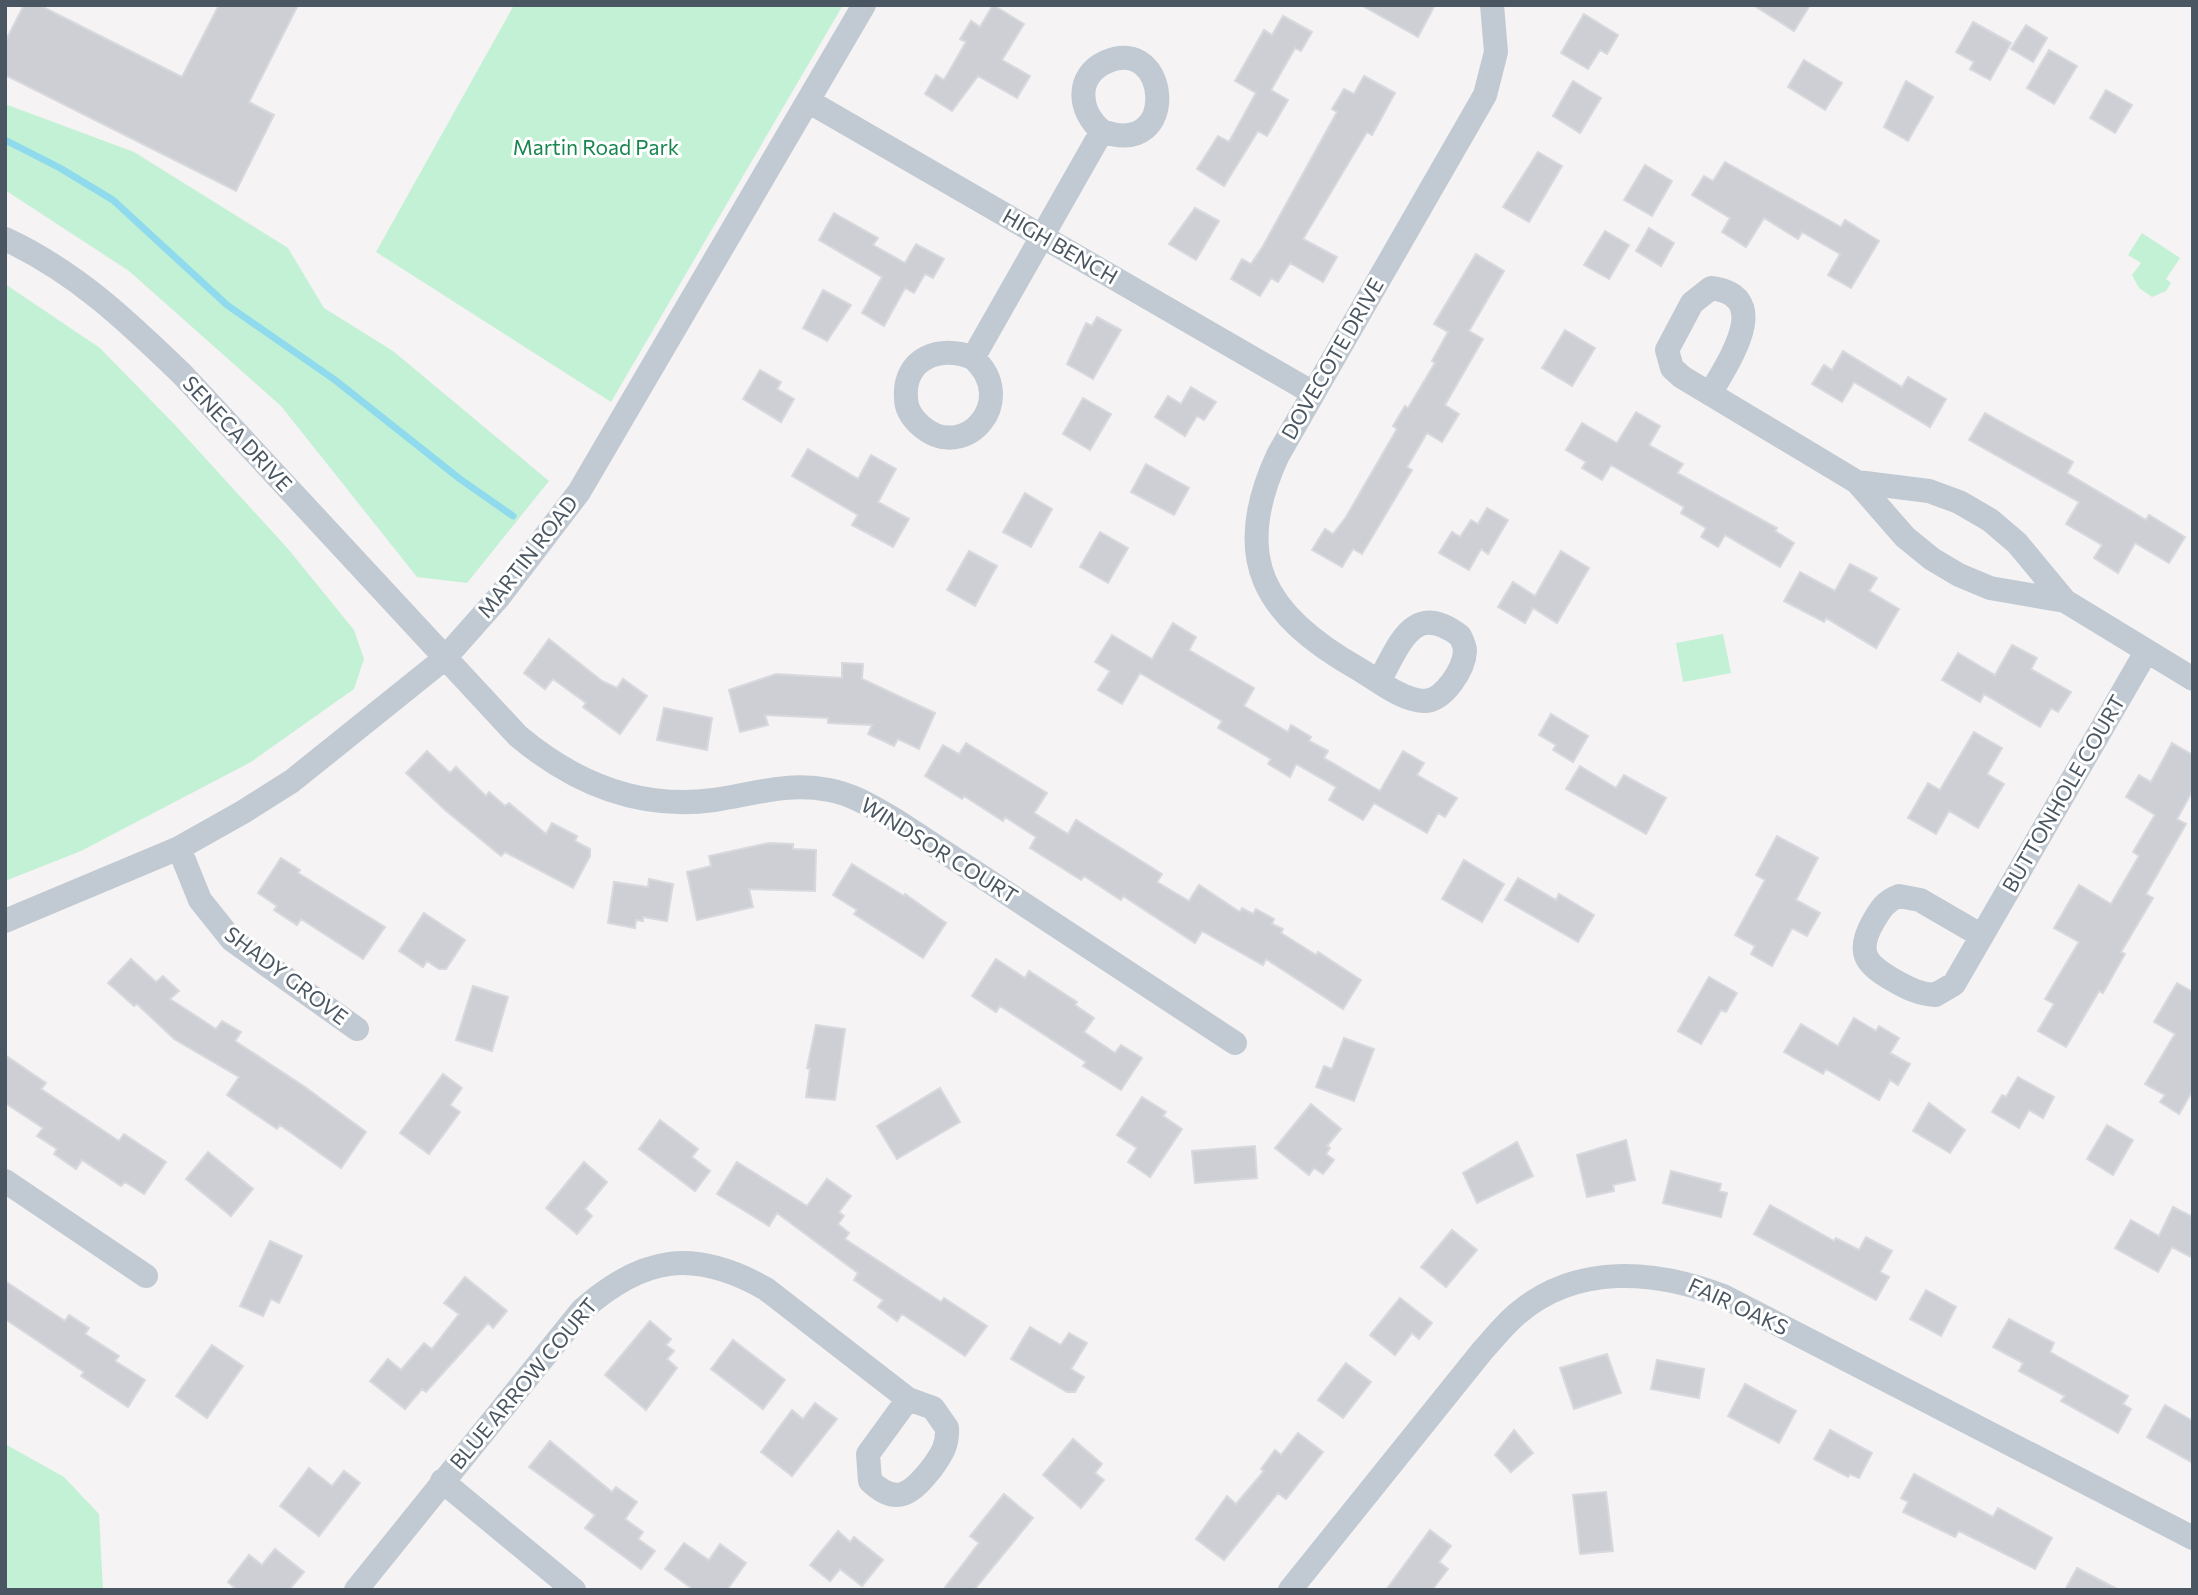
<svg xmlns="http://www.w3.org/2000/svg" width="2198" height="1595" font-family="Commissioner,sans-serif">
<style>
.green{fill:#c3f1d5}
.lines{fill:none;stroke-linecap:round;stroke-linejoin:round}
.stream{stroke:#90daee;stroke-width:7}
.building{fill:#cdcfd5;stroke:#d7d9de;stroke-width:2}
.minor{stroke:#c1cad2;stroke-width:24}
.labels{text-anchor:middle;stroke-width:6;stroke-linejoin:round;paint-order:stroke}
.park-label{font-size:21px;fill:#17864f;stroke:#fff}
.street-label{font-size:21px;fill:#4a5661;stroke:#fff}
</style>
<rect width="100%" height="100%" fill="#f5f3f3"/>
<path class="green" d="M514,5H843L611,402L376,252Z
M5,104L134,152L288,248L324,308L393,351L549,481L467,583L417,577L281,406L129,271L5,190Z
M2142,233L2180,258L2166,279L2171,283L2166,291L2152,297L2139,288L2132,275L2141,263L2128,255Z
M5,284L100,348L175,425L289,550L354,630L364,659L354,689L251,762L81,851L5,881Z
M1723,634L1731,673L1683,682L1676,643Z
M5,1444L64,1477L99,1514L103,1590H5Z"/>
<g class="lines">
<path class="stream" d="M5,140L60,168L113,200L227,305L335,380L460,479L513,516"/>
</g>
<path class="building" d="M24,5H39L182,77L219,5H298L249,102L274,115L236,191L5,75V42Z
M993,5L1024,24L1002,60L1030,76L1017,98L978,76L952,111L925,94L936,75L944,80L966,42L960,39L971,21L980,27Z
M1361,5H1435L1418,37Z
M1753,5H1810L1794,31Z
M1584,14L1618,35L1607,54L1600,50L1588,69L1561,53Z
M1283,16L1312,32L1301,51L1295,48L1271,90L1288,100L1267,136L1258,131L1224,186L1197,169L1218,136L1229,142L1256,93L1235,81L1264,30L1272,35Z
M1973,22L2011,43L1990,80L1970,69L1974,62L1956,52Z
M2026,25L2047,38L2033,62L2011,49Z
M2049,50L2077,66L2054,104L2027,88Z
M1804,60L1842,83L1825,110L1788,87Z
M1364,76L1395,93L1372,135L1367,132L1303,239L1337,257L1323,282L1290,263L1278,282L1271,278L1260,296L1231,279L1242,259L1251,264L1263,246L1337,112L1332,109L1344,89L1354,94Z
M1573,81L1601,98L1580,133L1553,116Z
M1906,81L1933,97L1908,141L1884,127Z
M2106,90L2132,105L2115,133L2090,118Z
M1538,152L1562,166L1529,222L1503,207Z
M1725,162L1841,227L1845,220L1879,241L1851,288L1828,275L1840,254L1802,232L1798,239L1764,218L1746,247L1722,232L1730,218L1692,195L1704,176L1713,181Z
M1645,165L1672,181L1652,216L1624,200Z
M1195,208L1219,221L1196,260L1169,244Z
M834,213L878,238L873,245L905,263L916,244L944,259L933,278L925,274L914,293L905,288L884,326L862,313L882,277L819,240Z
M1649,228L1674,243L1661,266L1636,251Z
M1605,231L1629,245L1609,279L1584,265Z
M1476,254L1504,271L1469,331L1483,339L1445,405L1459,414L1442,442L1427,433L1407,467L1412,470L1362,554L1353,549L1342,567L1312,550L1325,529L1333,534L1346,517L1397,429L1393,426L1405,406L1408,408L1435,363L1432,361L1448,332L1434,324Z
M823,290L851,305L827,341L803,328Z
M1097,317L1121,330L1093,379L1067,364L1086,323L1092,326Z
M1565,330L1595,348L1572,386L1542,368Z
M1843,351L1902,387L1908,377L1946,399L1930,427L1854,382L1842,402L1812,384L1824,365L1832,370Z
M760,370L781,382L777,389L794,399L781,422L743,399Z
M1191,387L1216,402L1204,420L1197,416L1185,436L1155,417L1168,396L1181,404Z
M1083,398L1111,414L1090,450L1063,434Z
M1636,412L1660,426L1649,445L1683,464L1677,473L1777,528L1775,531L1794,543L1780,567L1725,535L1718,547L1701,537L1706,528L1681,513L1684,507L1611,465L1602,480L1582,468L1586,462L1566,450L1582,423L1617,443Z
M1985,413L2073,462L2067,473L2146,520L2149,515L2185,537L2169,563L2135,543L2118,573L2094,558L2102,545L2066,524L2079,502L1969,440Z
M808,449L858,479L871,455L896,469L878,502L909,519L893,547L852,525L858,515L792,476Z
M1146,464L1189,488L1174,515L1131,492Z
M1025,493L1052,509L1031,547L1003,532Z
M1487,508L1508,520L1488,554L1481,549L1469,570L1439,553L1452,532L1460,537L1471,520L1478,524Z
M1100,532L1128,548L1108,583L1080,567Z
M969,551L997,566L975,606L947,590Z
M1561,551L1589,568L1557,623L1533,608L1525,623L1498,607L1513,582L1535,596Z
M1850,564L1877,578L1869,591L1899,609L1876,648L1826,618L1824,622L1784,601L1800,572L1835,591Z
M1173,623L1196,637L1189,650L1254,688L1244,706L1288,732L1291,725L1311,737L1309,741L1328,751L1324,758L1380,791L1403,751L1424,763L1417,775L1457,798L1445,817L1438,813L1427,833L1374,803L1363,820L1329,800L1336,787L1296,764L1290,777L1268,764L1271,759L1218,728L1222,721L1140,673L1122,704L1098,690L1110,671L1095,662L1112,635L1152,659Z
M549,639L602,681L617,688L623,679L647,696L620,734L583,707L586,703L553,679L545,689L524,673Z
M2012,645L2037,658L2031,669L2071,692L2058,712L2051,708L2040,727L1984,694L1980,702L1942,680L1958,653L1995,675Z
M842,663L863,664L862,679L935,713L919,749L898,739L894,746L868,734L872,725L828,723V718L765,715L768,725L740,732L729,690L776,674L842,678Z
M664,708L712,718L707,750L657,740Z
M1551,714L1588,736L1573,762L1553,750L1556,745L1539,735Z
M1974,732L2002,748L1987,774L2004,784L1978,828L1949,811L1936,834L1908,818L1928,783L1940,790Z
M966,743L1047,793L1034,813L1068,834L1076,820L1162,874L1157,882L1189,901L1199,885L1240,912L1242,908L1253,914L1256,909L1274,919L1272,924L1283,929L1281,933L1316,955L1318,952L1361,980L1343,1009L1266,959L1263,965L1202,931L1195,943L1123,896L1121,900L1084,876L1081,880L1030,848L1036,837L1005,817L1003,821L964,796L962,799L925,776L943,745L959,754Z
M2172,743L2193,755V790L2177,819L2186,824L2146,894L2153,898L2121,952L2125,954L2103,993L2099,991L2066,1047L2038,1031L2054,1004L2045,999L2079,942L2054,928L2079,885L2111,904L2139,856L2133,852L2155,815L2126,797L2139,775L2151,782Z
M427,751L450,773L456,767L486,796L489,792L505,806L509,803L546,834L552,823L577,836L575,841L590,849V856L573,888L505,852L501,856L445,810L406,773Z
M1580,766L1616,788L1624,775L1666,798L1646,834L1566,789Z
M1777,836L1818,858L1796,900L1820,913L1807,936L1792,928L1772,966L1751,954L1755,946L1735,935L1765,880L1756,875Z
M769,843L793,844V849L816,850L815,891L749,889L753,907L697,920L687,872L711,866L709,856Z
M281,858L300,870L298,873L385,927L363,959L301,919L297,925L274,910L277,906L258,893Z
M1464,860L1504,884L1482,922L1442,899Z
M852,864L904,896L905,894L946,923L923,958L854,914L857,910L833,895Z
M1518,878L1556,900L1559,894L1594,915L1578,942L1505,900Z
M649,879L673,884L667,921L643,917V921L636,920L635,928L608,923L614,882L648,887Z
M424,913L465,940L446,969H439L427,961L423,967L399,951Z
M131,959L156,982L163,976L179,991L170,999L216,1029L222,1021L241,1032L235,1041L305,1087L366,1132L341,1168L280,1125L277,1129L227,1095L239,1077L174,1039L137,1004L134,1006L108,983Z
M996,959L1025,978L1029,971L1077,1002L1075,1005L1094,1018L1084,1032L1115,1053L1121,1045L1142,1058L1121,1090L1083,1066L1086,1062L1000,1006L996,1012L972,996Z
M1709,977L1737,993L1726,1012L1721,1010L1701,1044L1678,1031Z
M2177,983L2193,992V1090L2179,1114L2160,1102L2165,1095L2145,1084L2175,1034L2154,1022Z
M473,986L508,997L492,1051L456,1040Z
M1854,1018L1876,1031L1879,1026L1899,1038L1890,1053L1910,1064L1898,1085L1890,1080L1879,1100L1826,1069L1823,1074L1784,1052L1801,1024L1838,1046Z
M816,1025L845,1029L835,1100L806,1097L810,1069L807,1068Z
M1344,1038L1374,1049L1354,1101L1316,1087L1324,1066L1332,1069Z
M5,1055L46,1083L41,1089L119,1141L124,1134L166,1162L144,1194L125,1182L121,1186L82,1160L76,1169L54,1154L57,1149L37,1136L43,1128L5,1103Z
M443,1074L462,1088L450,1105L460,1112L429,1154L400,1133Z
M2018,1077L2054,1097L2043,1118L2029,1110L2019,1128L1992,1112L2002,1095L2006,1097Z
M940,1088L960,1122L897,1159L877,1126Z
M1142,1097L1166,1112L1163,1116L1182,1129L1150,1177L1128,1162L1137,1148L1117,1135Z
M1929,1103L1965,1130L1950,1153L1913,1131Z
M1311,1104L1341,1129L1327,1146L1330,1148L1326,1154L1334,1160L1323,1174L1314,1168L1309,1175L1275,1148Z
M660,1120L698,1149L692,1157L710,1171L695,1191L639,1149Z
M2107,1125L2133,1140L2113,1175L2087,1159Z
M1626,1140L1635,1180L1613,1185L1614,1191L1587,1197L1577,1155Z
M1517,1142L1533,1176L1477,1203L1463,1173Z
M1255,1146L1257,1178L1195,1183L1192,1151Z
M208,1152L253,1189L231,1216L186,1179Z
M584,1162L607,1182L585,1209L592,1216L577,1234L546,1208Z
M737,1162L807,1206L827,1179L851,1196L839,1212L844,1216L838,1224L849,1233L845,1239L941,1302L944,1298L987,1326L965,1356L902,1314L897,1321L878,1307L883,1300L854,1280L858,1273L777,1213L769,1226L717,1194Z
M1671,1171L1721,1184L1719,1191L1727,1193L1721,1217L1663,1203Z
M1770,1205L1834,1241L1836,1238L1859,1250L1866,1237L1892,1251L1880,1272L1889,1277L1876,1300L1754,1234Z
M2173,1207L2193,1217V1258L2172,1247L2158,1272L2115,1248L2131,1220L2159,1236Z
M1452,1230L1477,1250L1446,1287L1421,1267Z
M270,1241L302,1256L279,1303L271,1299L263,1316L240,1306Z
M465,1277L507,1311L493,1328L488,1323L426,1392L422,1389L405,1409L370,1381L388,1359L401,1370L424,1343L432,1349L459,1314L444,1303Z
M5,1281L65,1321L69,1315L89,1328L85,1334L119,1356L115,1361L145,1380L128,1407L81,1376L84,1372L5,1319Z
M1926,1290L1956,1307L1941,1336L1910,1319Z
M1400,1298L1432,1323L1419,1339L1412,1333L1395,1355L1370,1335Z
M2009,1319L2054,1343L2050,1352L2128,1396L2123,1404L2131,1409L2118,1433L2061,1401L2065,1396L2019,1371L2023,1363L1993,1347Z
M650,1321L671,1339L666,1345L674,1351L667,1359L677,1368L646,1410L605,1375Z
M1030,1327L1061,1345L1069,1333L1087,1343L1071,1369L1084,1377L1075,1392H1067L1011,1359Z
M733,1340L785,1380L763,1409L711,1369Z
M212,1345L243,1366L207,1418L176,1396Z
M1607,1354L1621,1393L1574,1409L1560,1368Z
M1657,1360L1704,1369L1699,1398L1651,1389Z
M1346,1363L1371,1382L1343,1418L1318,1400Z
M1745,1384L1796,1411L1779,1443L1728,1416Z
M815,1403L837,1419L792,1476L761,1452L792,1410L803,1419Z
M2165,1405L2193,1421V1463L2147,1437Z
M1514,1430L1533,1453L1511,1472L1495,1455Z
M1830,1430L1872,1453L1859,1478L1850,1474L1848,1477L1814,1459Z
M1298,1433L1323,1452L1286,1499L1278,1493L1224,1560L1196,1539L1227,1496L1236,1504L1264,1471L1261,1469L1275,1450L1281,1455Z
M1073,1439L1102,1464L1095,1473L1104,1480L1081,1508L1043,1475Z
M550,1441L612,1492L616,1487L637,1502L625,1519L643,1532L638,1539L655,1551L641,1569L585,1528L595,1515L529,1467Z
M309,1468L332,1486L344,1471L360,1483L319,1536L280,1506Z
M1914,1474L1993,1517L1998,1508L2052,1538L2035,1569L1959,1531L1955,1537L1903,1512L1908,1502L1901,1498Z
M1606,1492L1613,1551L1580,1554L1573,1495Z
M1004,1494L1033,1518L974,1590H943L979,1543L970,1536Z
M1430,1530L1451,1546L1439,1562L1448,1569L1432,1590H1386Z
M838,1531L850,1542L854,1537L883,1560L862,1586L840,1569L830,1581L810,1565Z
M684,1543L709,1560L720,1544L746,1563L727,1590H694L665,1569Z
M275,1549L304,1572L289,1590H237L228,1582L249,1555L262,1565Z
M2077,1568L2119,1590H2065Z"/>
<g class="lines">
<path class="minor" d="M808,101L1313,393
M5,239C76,272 126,320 182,374L518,736C574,783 640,810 714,800C753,794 788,782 829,790C853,794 876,809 897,821L1235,1043
M973,358C1020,400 965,464 921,426C913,419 906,409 906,398C903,358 941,344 973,358L1102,131C1181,160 1169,33 1106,62C1075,76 1078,111 1102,131
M1710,394C1726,365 1776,296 1711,288L1692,303L1667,350L1672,368L1682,377L1857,482L1905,537L1932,559L1959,575L1990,588L2065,601
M1857,482L1929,491L1959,502L1990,520L2017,543L2065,601L2193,679
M1379,681C1400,644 1413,600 1460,636C1462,640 1465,646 1465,651C1464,669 1444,701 1424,701C1401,700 1376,679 1357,668C1264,615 1230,558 1278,455L1485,95L1496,52L1492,5
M179,848L200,900L232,940L357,1029
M5,921L179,848L243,812L292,781L444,659L499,597L579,492L864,5
M1982,936L1920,900L1899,896C1885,901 1880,910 1873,922C1855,954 1867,965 1895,981C1909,989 1920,994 1935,995L1954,984L2146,652
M5,1181L146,1276
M442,1481L574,1590
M356,1590L582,1310C643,1256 694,1248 766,1289L908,1399L933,1408L947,1428C948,1445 942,1454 932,1468C912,1493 897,1507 870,1481L868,1454L908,1399
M1290,1590L1483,1350C1494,1338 1505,1324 1517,1314C1577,1263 1655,1270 1723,1296L2193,1538"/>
</g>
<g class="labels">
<g class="park-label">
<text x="596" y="155">Martin Road Park</text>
</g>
<g class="street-label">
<text transform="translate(1060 247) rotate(30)" y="7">HIGH BENCH</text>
<text transform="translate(1333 359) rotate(-60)" y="7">DOVECOTE DRIVE</text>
<text transform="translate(237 434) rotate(47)" y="7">SENECA DRIVE</text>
<text transform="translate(528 557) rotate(-52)" y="7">MARTIN ROAD</text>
<text transform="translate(2064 794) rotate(-60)" y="7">BUTTONHOLE COURT</text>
<text transform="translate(939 851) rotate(32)" y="7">WINDSOR COURT</text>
<text transform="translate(286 976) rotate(37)" y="7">SHADY GROVE</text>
<text transform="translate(1738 1307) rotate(25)" y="7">FAIR OAKS</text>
<text transform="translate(524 1384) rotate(-50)" y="7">BLUE ARROW COURT</text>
</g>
</g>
<rect width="2198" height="1595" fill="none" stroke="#4a5661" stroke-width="14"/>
</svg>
